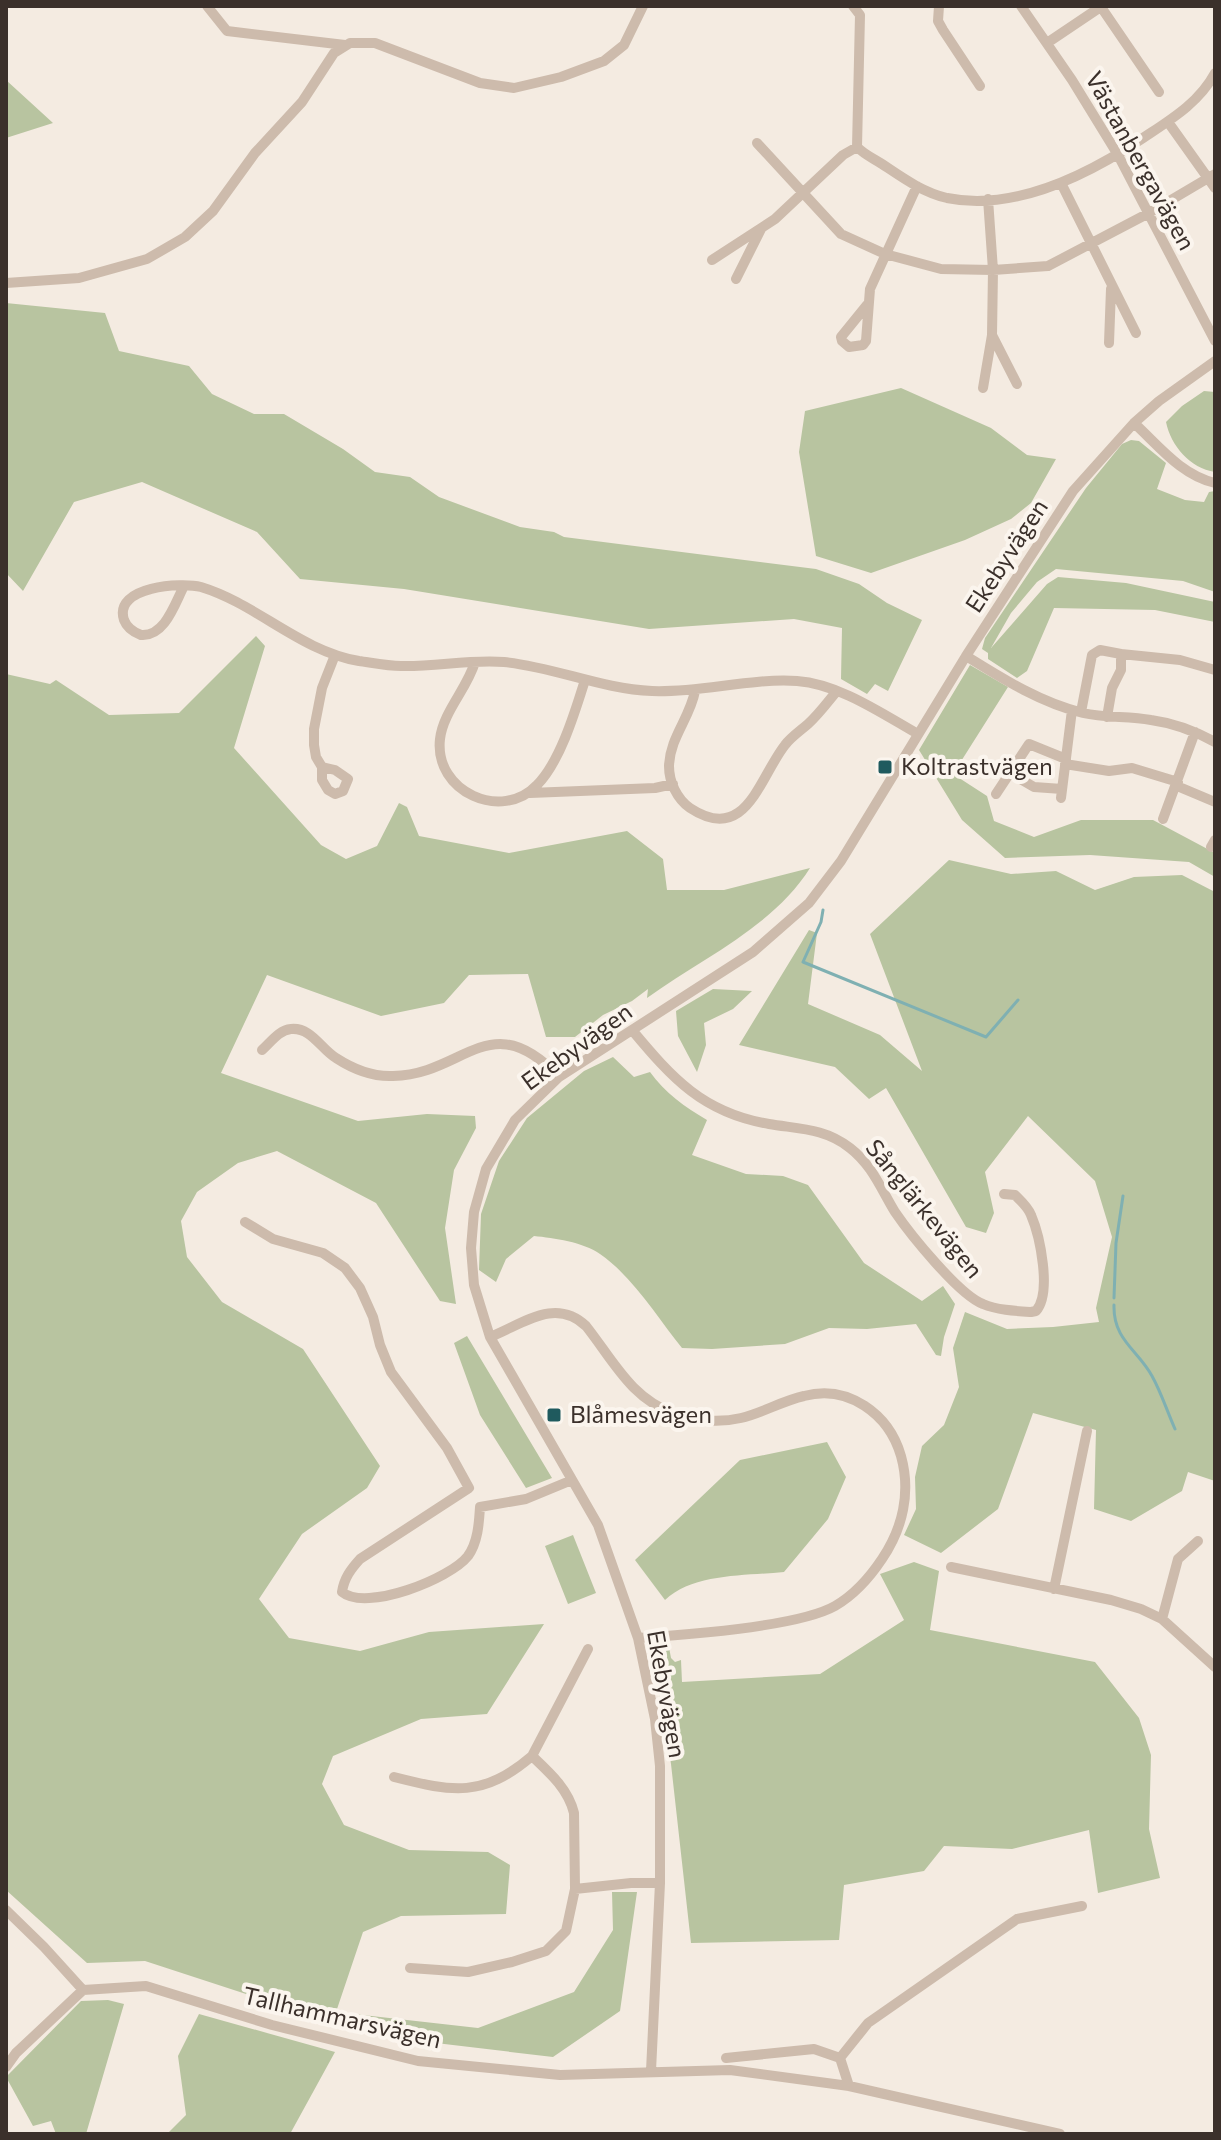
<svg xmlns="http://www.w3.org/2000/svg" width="1221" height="2140" font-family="Commissioner,sans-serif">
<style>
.green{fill:#b8c4a0}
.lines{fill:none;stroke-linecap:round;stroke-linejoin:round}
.stream{stroke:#7fb0b2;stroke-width:3}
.street{stroke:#cdbbac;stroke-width:10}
.poi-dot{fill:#1f5a5e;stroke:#fbf5ee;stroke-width:3}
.labels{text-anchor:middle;stroke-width:8;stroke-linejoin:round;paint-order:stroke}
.street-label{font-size:24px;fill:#3b302b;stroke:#fbf5ee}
.poi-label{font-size:24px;fill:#3b302b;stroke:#fbf5ee;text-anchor:start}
</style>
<rect width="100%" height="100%" fill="#f4ebe1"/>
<path class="green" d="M6,80L53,123L6,138Z
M6,303L105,313L119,351L189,366L212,394L254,414H284L343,449L375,472L410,477L439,497L520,527L554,532L564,537L816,569L859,584L887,603L922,620L888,691L875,684L867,694L841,679L842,628L794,619L649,629L404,589L300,579L257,532L142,482L74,502L23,591L6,573Z
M901,388L991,428L1027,455L1056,459L1031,503L1011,519L965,540L871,573L816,556L799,452L805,411Z
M1204,391L1215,392V472C1190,468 1171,446 1166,422L1182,406Z
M1131,440L1139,441L1166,463L1157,489L1185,500L1204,502L1209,492L1215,491V592L1183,581L1056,569L1037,582L1011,613L991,648L1047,584L1058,577L1126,583L1215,602V622L1155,610L1054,608L1027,671L1017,678L988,659V653L982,649L985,638L1086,488L1122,444Z
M256,636L265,646L234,748L321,845L346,859L377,846L399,803L407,807L419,836L509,853L627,831L663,859L667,890H724L810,868C773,927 702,958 647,998L648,989L632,1001L603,1015L575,1037H546L528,974L469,975L444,1003L381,1016L267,975L221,1073L358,1121L427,1114L475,1116L476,1128L454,1170L445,1228L456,1304L440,1301L376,1203L277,1151L238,1163L197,1192L181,1221L187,1257L222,1302L303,1349L380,1466L367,1488L302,1534L259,1599L289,1638L360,1651L429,1632L544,1624L487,1714L421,1719L333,1756L322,1784L344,1825L409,1850L488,1852L510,1865L506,1914L401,1916L363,1932L336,2012L478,2028L574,1992L613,1930L612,1892H637L620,2011L553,2057L402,2039L322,2019L145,1961L87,1963L6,1890V674L50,684L56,680L109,715L179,713Z
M970,665L1008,687L953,774L987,796L994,821L1034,837L1081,820H1153L1215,853V877L1189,862L1090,855L1005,858L962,820L919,750Z
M949,860L1011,874L1056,871L1095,890L1134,877L1182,875L1215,892V1481L1188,1472L1182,1491L1131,1521L1094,1509L1096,1430L1033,1413L998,1509L941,1553L904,1535L916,1509L915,1477L922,1446L944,1425L959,1387L953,1348L965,1312L1007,1329L1053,1327L1099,1322L1096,1308L1112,1237L1095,1181L1028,1116L985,1172L994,1213L986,1233L966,1227L886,1088L869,1099L835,1067L739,1045L809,930L817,933L808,1004L880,1035L922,1071L870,934Z
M713,989L752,991L733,1009L704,1023L706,1045L697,1072L678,1036L676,1011Z
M613,1057L634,1077L650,1072C665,1093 685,1107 707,1120L692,1155L746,1174L783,1176L808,1185L864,1263L922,1301L943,1286L955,1304L944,1337L941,1356L936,1355L916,1324L867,1329L829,1328L785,1344L712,1349L682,1348C657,1317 633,1277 600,1254C583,1242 554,1238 534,1236L506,1259L496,1282L479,1270L481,1214L499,1161L527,1118L584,1071Z
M467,1336L552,1478L526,1488L480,1415L454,1343Z
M827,1442L846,1477L828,1519L784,1572C746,1576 694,1573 665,1600L635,1560L740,1460Z
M573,1535L596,1593L568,1604L545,1546Z
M914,1562L939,1571L930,1630L1095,1662L1139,1718L1151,1755L1149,1829L1160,1878L1098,1893L1089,1830L1012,1849L944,1846L924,1871L844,1885L839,1940L691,1943L671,1764L651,1646L656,1640H664L668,1642L671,1658L675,1662L681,1660L682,1682L820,1674L904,1620L880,1574Z
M108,2000L124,2004L86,2134H56L51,2121L33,2126L6,2077L81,2001Z
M199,2014L335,2052L290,2134H167L186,2115L178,2056Z"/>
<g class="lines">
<path class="stream" d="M823,910L821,922L803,962L986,1037L1018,1000
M1114,1298L1116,1243L1123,1196
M1114,1305C1113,1340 1138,1350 1152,1376C1161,1392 1167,1411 1175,1429"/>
<path class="street" d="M207,6L227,31L345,45
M939,6L938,21L943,30L980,86
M1021,6L1072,80L1118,155L1215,341
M1101,7L1159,92
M1047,43L1102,6
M1168,122L1215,188
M757,143L841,234L885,254L941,269L993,270L1048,266L1149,213L1215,174
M857,147C865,155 873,158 882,164C903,178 922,192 947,198C1015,212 1089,174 1143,138C1170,120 1199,103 1215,73
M1061,183L1136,333
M988,199L993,270L992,335L1017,384
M712,260L775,219L843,155L857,147L860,15L853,6
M736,279L761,229
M6,283L79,278L147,259L185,237L213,211L255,153L302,102L334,53L350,43H375L480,83L514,88L561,77L604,61L624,45L643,6
M867,305L841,337L842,341L849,347L863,345L866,341L870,289L917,186
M1109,343L1111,289
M983,388L992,335
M1134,423C1159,446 1181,475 1215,483
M184,586C175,603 165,637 141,635C133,632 127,628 124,620C113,586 182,582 201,587C257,604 300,651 359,661C373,663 388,666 401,666C435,667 470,659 504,662C555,667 601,689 652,691C700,693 748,678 797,681C839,684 881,713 918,734
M1121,654L1180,660L1215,670
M966,656C1003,679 1041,703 1083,713C1105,718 1128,716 1151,720C1173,723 1195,731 1215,742
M475,662C467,689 443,712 440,739C434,792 502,822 537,785C560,762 575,712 585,680
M695,691C690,718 670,737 669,766C669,782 677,799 690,808C746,845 759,778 785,745C791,737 800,731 808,724C818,715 827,703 836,692
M1081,712L1092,655L1100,650L1121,654V670L1112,688L1107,717
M1065,764L1109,771L1132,768L1178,782
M322,767L335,770L348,779L343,791L335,794L328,790L322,780V767L316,757L314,745V729L322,688L335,655
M1010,773L1034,787L1062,789
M1177,786L1215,802
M530,793L655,788L673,784
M996,794L1029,744L1066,759
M1061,798L1072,710
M1163,819L1195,732
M1211,847L1215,840
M632,1030C672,1078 703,1113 769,1124C798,1129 825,1128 850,1148C872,1165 881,1189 895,1212C910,1234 959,1295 983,1304C997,1310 1015,1311 1031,1312L1036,1311C1052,1293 1040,1236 1031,1215C1028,1207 1021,1201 1015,1195L1004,1194
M262,1050C271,1042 279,1030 291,1029C311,1027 321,1049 336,1058C353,1069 373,1077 393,1076C464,1075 490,1004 559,1077
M245,1222L273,1239L323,1253L345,1268L360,1288L373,1317L380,1345L391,1372L447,1448L469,1488L360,1559C351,1569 344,1578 342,1592C366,1612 450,1579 468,1556C478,1542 479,1523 480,1507L526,1499L572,1480
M490,1337C523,1324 555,1297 586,1326C613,1360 631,1399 675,1414C695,1421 720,1423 741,1418C762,1413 782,1401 804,1396C848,1384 889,1414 901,1456C911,1492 903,1528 882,1559C870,1577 854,1595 835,1606C798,1627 684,1635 638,1638
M951,1567L1111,1600L1141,1609L1162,1619L1215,1667
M1054,1589L1087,1431
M1162,1619L1178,1559L1198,1541
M532,1756L588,1649
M394,1777C453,1792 483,1798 532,1756C550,1773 568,1789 574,1813L575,1889
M6,1910L44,1947L83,1990
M410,1968L468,1972L512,1962L546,1951L566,1931L575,1889L631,1883H660
M83,1990L146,1986L272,2025L418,2061L560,2075L730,2070L849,2086L1060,2134
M726,2058L814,2049L840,2058
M6,2067L16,2053L83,1990
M651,2071L660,1883V1766L655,1719L638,1638L598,1525L490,1337L474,1285L471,1248L474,1212L486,1169L515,1120L559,1077L753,952L809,903L841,861L966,656L1073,491L1134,423L1159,401L1215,361
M849,2086L840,2058L868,2023L1017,1919L1082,1906"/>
</g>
<g class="poi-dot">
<rect x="877" y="759" width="16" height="16" rx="4"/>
<rect x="546" y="1407" width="16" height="16" rx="4"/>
</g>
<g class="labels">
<g class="street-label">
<text transform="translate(1140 161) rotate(61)" y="8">Västanbergavägen</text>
<text transform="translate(1007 556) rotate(-57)" y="8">Ekebyvägen</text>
<text transform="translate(577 1047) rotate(-36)" y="8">Ekebyvägen</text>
<text transform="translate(924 1209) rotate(51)" y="8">Sånglärkevägen</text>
<text transform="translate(666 1694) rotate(80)" y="8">Ekebyvägen</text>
<text transform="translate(342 2018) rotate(13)" y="8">Tallhammarsvägen</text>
</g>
<g class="poi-label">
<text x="901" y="775">Koltrastvägen</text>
<text x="570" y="1423">Blåmesvägen</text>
</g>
</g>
<rect width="1221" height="2140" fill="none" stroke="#3b302b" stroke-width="16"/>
</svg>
